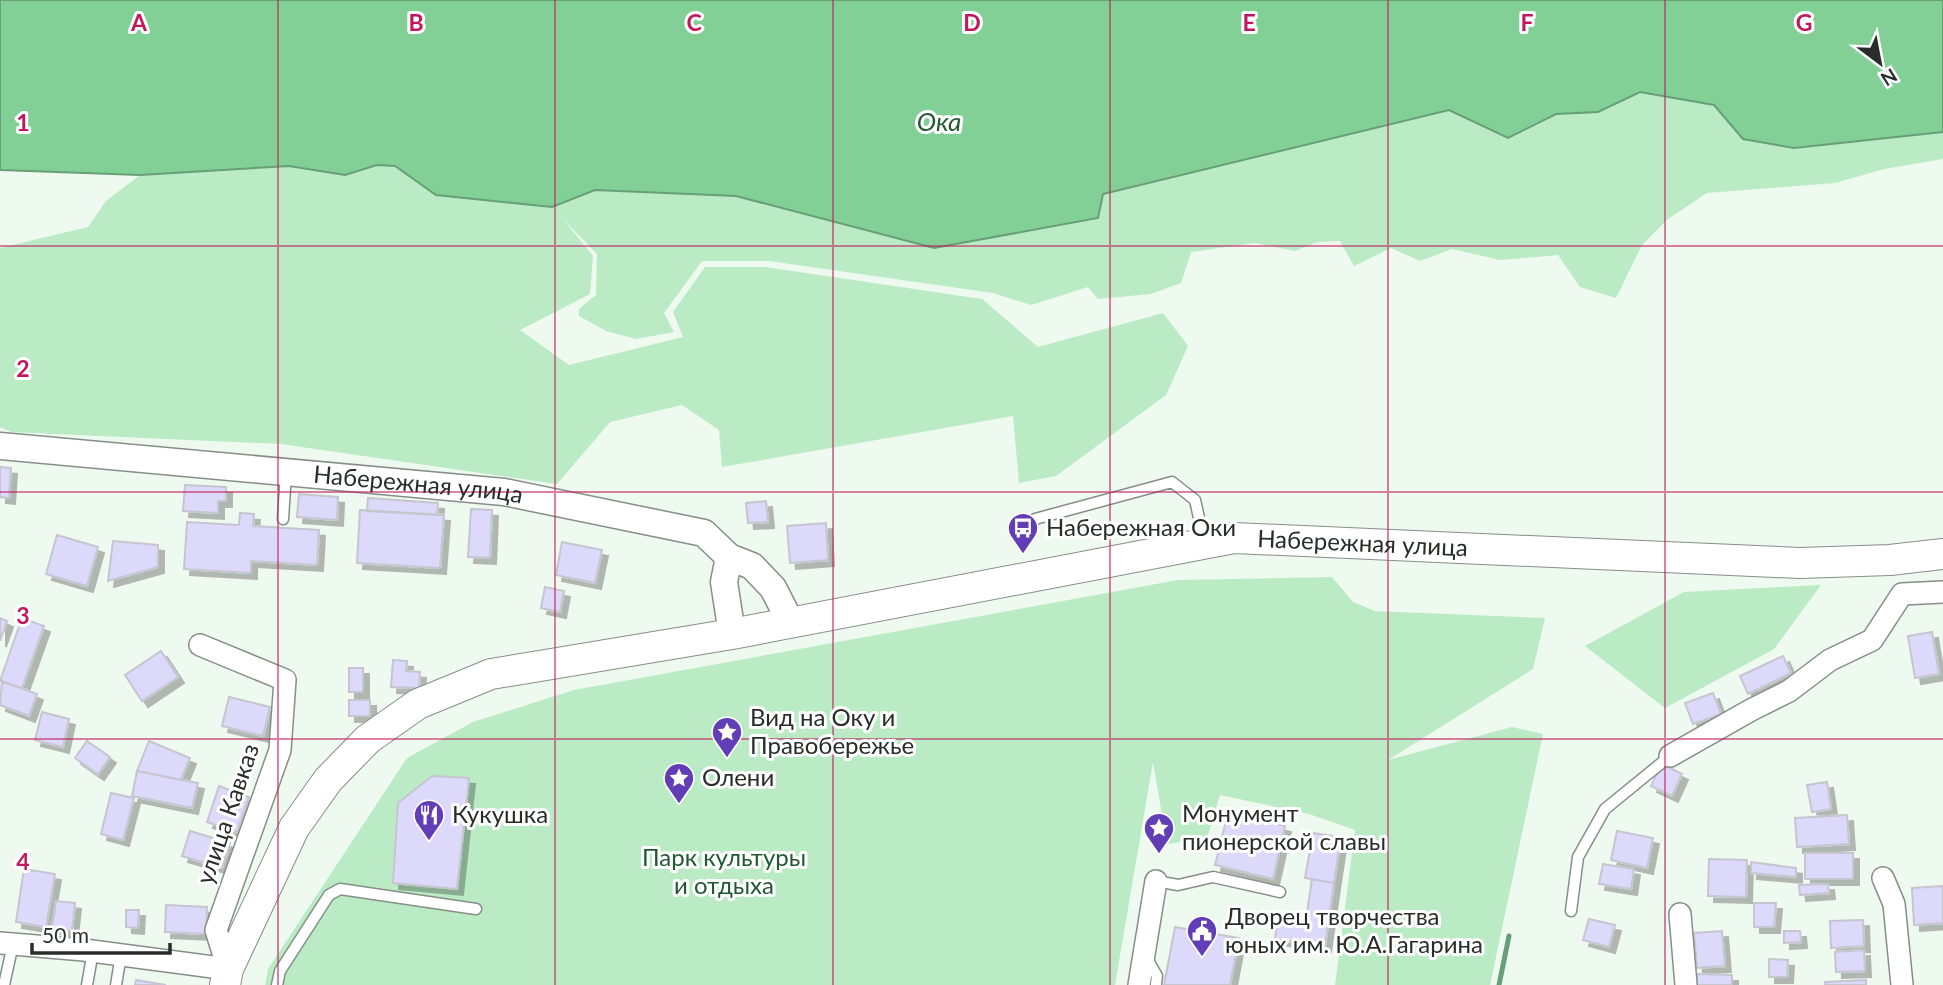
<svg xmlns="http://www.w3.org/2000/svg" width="1943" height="985" font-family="Lato,sans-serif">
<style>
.green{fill:#baebc5}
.water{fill:#82d096;stroke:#679f76;stroke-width:2}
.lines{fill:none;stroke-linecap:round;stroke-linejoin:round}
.stream{stroke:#679f76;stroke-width:5}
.building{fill:#ddd9fa;stroke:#c6c5d0;stroke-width:2;filter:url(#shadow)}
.service-casing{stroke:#858f87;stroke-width:13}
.minor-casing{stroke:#858f87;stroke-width:24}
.tertiary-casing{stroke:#858f87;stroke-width:29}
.secondary-casing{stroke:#858f87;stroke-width:32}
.service{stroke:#fff;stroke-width:10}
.minor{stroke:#fff;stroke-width:21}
.tertiary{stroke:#fff;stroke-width:26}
.secondary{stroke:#fff;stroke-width:30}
.grid{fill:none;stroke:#c2185b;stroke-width:2;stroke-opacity:0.55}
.labels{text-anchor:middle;stroke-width:6;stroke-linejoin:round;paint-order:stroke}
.street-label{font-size:24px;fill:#292d2a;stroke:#fff}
.poi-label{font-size:24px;fill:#292d2a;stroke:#fff;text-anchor:start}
.park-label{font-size:24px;fill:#205832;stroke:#fff}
.water-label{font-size:26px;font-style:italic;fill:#235b35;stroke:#fff}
.grid-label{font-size:23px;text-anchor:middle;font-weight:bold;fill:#c2185b;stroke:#fff;stroke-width:6;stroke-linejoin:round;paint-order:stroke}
</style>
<defs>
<filter id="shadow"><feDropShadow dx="6" dy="6" stdDeviation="0" flood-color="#0004"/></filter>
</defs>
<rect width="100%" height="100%" fill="#eef9f0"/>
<path class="green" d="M1640,92L1714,105L1743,139L1794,148L1943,132V159L1884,169L1835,183L1707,193L1668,219L1642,245L1616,298L1580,287L1558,255L1500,260L1452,249L1420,261L1391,248L1354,266L1340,241L1317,242L1295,251L1255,243L1191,252L1181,283L1151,294L1098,299L1088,287L1031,305L993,293L769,261H702L664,313L674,332L636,339L606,331L579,316V309L596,295L597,254L563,219L593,256L590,294L520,330L569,365L683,337L673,312L705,267H765L982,299L1038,347L1163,313L1188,346L1166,395L1056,476L1019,483L1013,416L722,467L719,430L682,405L610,422L557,484L281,444L11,432L0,427V248L88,227L106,201L140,175L289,166L345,175L377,165L395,166L436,195L552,207L595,190L736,196L934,248L1102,194L1449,110L1508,137L1556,114L1598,112Z
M1332,577L1353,602L1375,611L1545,618L1533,669L1388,760L1512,727L1543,734L1490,985H1335L1355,830L1309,814L1220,795L1207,838L1167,844L1153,762L1115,985H265L268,969L407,758L473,722L574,690L1178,580Z
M1821,585L1774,649L1665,708L1585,646L1684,592Z"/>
<path class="water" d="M0,0H1943V132L1794,148L1743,139L1714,105L1640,92L1598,112L1556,114L1508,138L1449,110L1103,194L1098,218L934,248L736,196L595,190L552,207L436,195L395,166L377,165L345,175L289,166L140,175L0,170Z"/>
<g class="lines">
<path class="stream" d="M1499,985L1509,936"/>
</g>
<path class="building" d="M0,467L11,468L9,498L0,497Z
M185,485L226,487V501H218V513L183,511Z
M299,494L338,497L337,520L297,517Z
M368,498L438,503L437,515L367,511Z
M766,501L768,522L748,523L746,503Z
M471,509L492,510L490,558L468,557Z
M360,510L444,515L440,568L357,563Z
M240,513L254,514L253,526L319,530L317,565L251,561V573L184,569L187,522L239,525Z
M826,523L828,560L790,563L787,526Z
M57,535L98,547L87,586L46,574Z
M113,541L158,545V567L108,581Z
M562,542L602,550L595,583L556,575Z
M545,587L564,591L560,612L541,608Z
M0,618L7,621L0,641Z
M22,618L44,626L22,688L0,681Z
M1932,632L1939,674L1915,678L1908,636Z
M161,651L178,677L142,701L125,675Z
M1783,656L1791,673L1748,694L1740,676Z
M393,660L407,661L406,671L420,672L419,688L391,687Z
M349,668H363V692H349Z
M2,681L37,694L29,716L0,705Z
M1713,693L1721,714L1693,724L1685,703Z
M229,697L270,707L263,736L222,726Z
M349,700H370V716H349Z
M42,712L69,719L63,747L35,740Z
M87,741L110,757L98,774L75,758Z
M149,741L190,758L181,780L137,771Z
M1662,764L1682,774L1672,796L1651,786Z
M137,771L198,783L192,808L132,796Z
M432,776L469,778L457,889L393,883L398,803Z
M1827,782L1831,809L1812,812L1807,785Z
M219,786L249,797L237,832L207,822Z
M111,793L134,798L123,840L101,834Z
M1228,813L1285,826L1273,879L1215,865Z
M1847,815L1849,844L1797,847L1795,818Z
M190,831L230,843L222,868L182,856Z
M1617,831L1653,838L1647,868L1611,860Z
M1313,833L1341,837L1334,883L1305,878Z
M1805,853H1853V879H1805Z
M1709,859L1747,860L1746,897L1708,896Z
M1751,862L1796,868V877L1751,873Z
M1603,864L1634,869L1631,889L1599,884Z
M24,869L55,874L46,927L16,922Z
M1312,879L1334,883L1325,946L1275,939L1277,922L1305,926Z
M1828,884L1829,893L1800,895L1799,885Z
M1943,886V923L1914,925L1912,888Z
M56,901L75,903L72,931L52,928Z
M1754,903H1776L1774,927H1754Z
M166,905L207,907L206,934L165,932Z
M126,910H139L138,928L126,927Z
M1589,919L1615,925L1609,947L1583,940Z
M1863,920L1864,946L1831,948L1830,921Z
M1175,927L1239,938L1230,985H1164Z
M1722,931L1725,966L1697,968L1694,933Z
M1784,931H1800L1801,942L1784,943Z
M1864,950L1865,971L1836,972L1835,952Z
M1769,959L1788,960L1787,977H1769Z
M1697,974L1732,975V985H1696Z
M136,980L166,985H135Z
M1866,980V985H1825V982Z"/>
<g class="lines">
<g class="service-casing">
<path id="service" d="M283,519L286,473
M1035,519L1172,482L1195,500L1204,540
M1156,881L1178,885L1213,877L1280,892
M1571,911L1578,857L1605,809L1670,756
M1146,957L1157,976L1156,984
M4,985L13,944
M87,985L93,951
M116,985L121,955
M277,985L280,971L329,895L340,889L476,909"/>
</g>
<g class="minor-casing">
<path id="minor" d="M1670,756L1751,710L1789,691L1830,660L1872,640L1902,594L1943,592
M1883,878L1894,904L1902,985
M1680,914L1686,985
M0,943L84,950L228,969L216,930L280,750L285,680L200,645
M1139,985L1156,881"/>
</g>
<g class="tertiary-casing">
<g id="tertiary">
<path id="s1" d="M0,446L504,492L704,533L729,557L752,566L773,588L791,623"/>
<path d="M729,557L724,582L732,634"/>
</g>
</g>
<g class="secondary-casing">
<g id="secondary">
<path id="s2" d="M225,985L228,969L294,828L328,780L368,739L418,704L491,674L732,634L1234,538L1800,563L1890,560L1943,554"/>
</g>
</g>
<use href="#service" class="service"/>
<use href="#minor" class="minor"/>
<use href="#tertiary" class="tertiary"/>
<use href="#secondary" class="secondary"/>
</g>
<path class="grid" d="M278,0V985M555,0V985M833,0V985M1110,0V985M1388,0V985M1665,0V985M0,246H1943M0,492H1943M0,739H1943"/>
<defs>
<g id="bus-pin" transform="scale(1.575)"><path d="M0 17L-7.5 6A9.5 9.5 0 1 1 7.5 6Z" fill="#613eb6" stroke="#fff"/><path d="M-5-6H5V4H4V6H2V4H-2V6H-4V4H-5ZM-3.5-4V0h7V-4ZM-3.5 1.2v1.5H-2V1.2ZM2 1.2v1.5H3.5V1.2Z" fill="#fff"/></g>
<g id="sight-pin" transform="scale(1.575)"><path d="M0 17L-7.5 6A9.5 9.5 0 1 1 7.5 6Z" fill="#613eb6" stroke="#fff"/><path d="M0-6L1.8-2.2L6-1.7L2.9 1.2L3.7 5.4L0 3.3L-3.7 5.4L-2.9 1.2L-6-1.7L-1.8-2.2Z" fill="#fff"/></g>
<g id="restaurant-pin" transform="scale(1.575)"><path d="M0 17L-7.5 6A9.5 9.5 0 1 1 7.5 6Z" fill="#613eb6" stroke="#fff"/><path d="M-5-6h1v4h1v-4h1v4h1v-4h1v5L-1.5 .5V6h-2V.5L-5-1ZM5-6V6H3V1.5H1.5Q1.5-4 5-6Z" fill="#fff"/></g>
<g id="civic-pin" transform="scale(1.575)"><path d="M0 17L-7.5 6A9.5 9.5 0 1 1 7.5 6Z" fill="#613eb6" stroke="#fff"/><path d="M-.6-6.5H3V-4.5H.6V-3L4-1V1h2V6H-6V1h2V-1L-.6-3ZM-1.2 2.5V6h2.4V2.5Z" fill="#fff"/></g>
</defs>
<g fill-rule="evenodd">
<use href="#bus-pin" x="1023" y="528"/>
<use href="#sight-pin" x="727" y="732"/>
<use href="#sight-pin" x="679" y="778"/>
<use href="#restaurant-pin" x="429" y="815"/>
<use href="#sight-pin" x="1159" y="828"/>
<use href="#civic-pin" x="1202" y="931"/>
</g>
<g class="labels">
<g class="street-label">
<text dy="8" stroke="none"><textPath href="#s1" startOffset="420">Набережная улица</textPath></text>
<text dy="8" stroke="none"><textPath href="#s2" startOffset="1312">Набережная улица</textPath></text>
<text transform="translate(228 814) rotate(-71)" y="8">улица Кавказ</text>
</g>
<g class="poi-label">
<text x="1046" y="536">Набережная Оки</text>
<text x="750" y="726">Вид на Оку и<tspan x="750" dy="28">Правобережье</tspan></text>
<text x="702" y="786">Олени</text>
<text x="1182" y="822">Монумент<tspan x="1182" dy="28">пионерской славы</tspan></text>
<text x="452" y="823">Кукушка</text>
<text x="1225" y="925">Дворец творчества<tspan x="1225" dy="28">юных им. Ю.А.Гагарина</tspan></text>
</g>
<g class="park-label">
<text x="724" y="866">Парк культуры<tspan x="724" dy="28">и отдыха</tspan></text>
</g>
<g class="water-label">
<text x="939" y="131">Ока</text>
</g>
</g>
<g class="grid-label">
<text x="139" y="31">A</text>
<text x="416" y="31">B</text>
<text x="694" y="31">C</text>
<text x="972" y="31">D</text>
<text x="1249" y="31">E</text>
<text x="1527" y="31">F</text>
<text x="1804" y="31">G</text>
<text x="23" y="131">1</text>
<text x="23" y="377">2</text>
<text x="23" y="624">3</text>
<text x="23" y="870">4</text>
</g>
<g transform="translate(1880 63) rotate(148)" stroke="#ffffff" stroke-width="5" paint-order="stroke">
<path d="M0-5L12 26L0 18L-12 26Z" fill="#292d2a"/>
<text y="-10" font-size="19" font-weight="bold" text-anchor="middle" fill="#292d2a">N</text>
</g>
<path d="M32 943v10h138v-10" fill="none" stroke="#292d2a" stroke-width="3.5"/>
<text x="42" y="943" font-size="21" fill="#292d2a" stroke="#ffffff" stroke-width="5" paint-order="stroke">50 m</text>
</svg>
